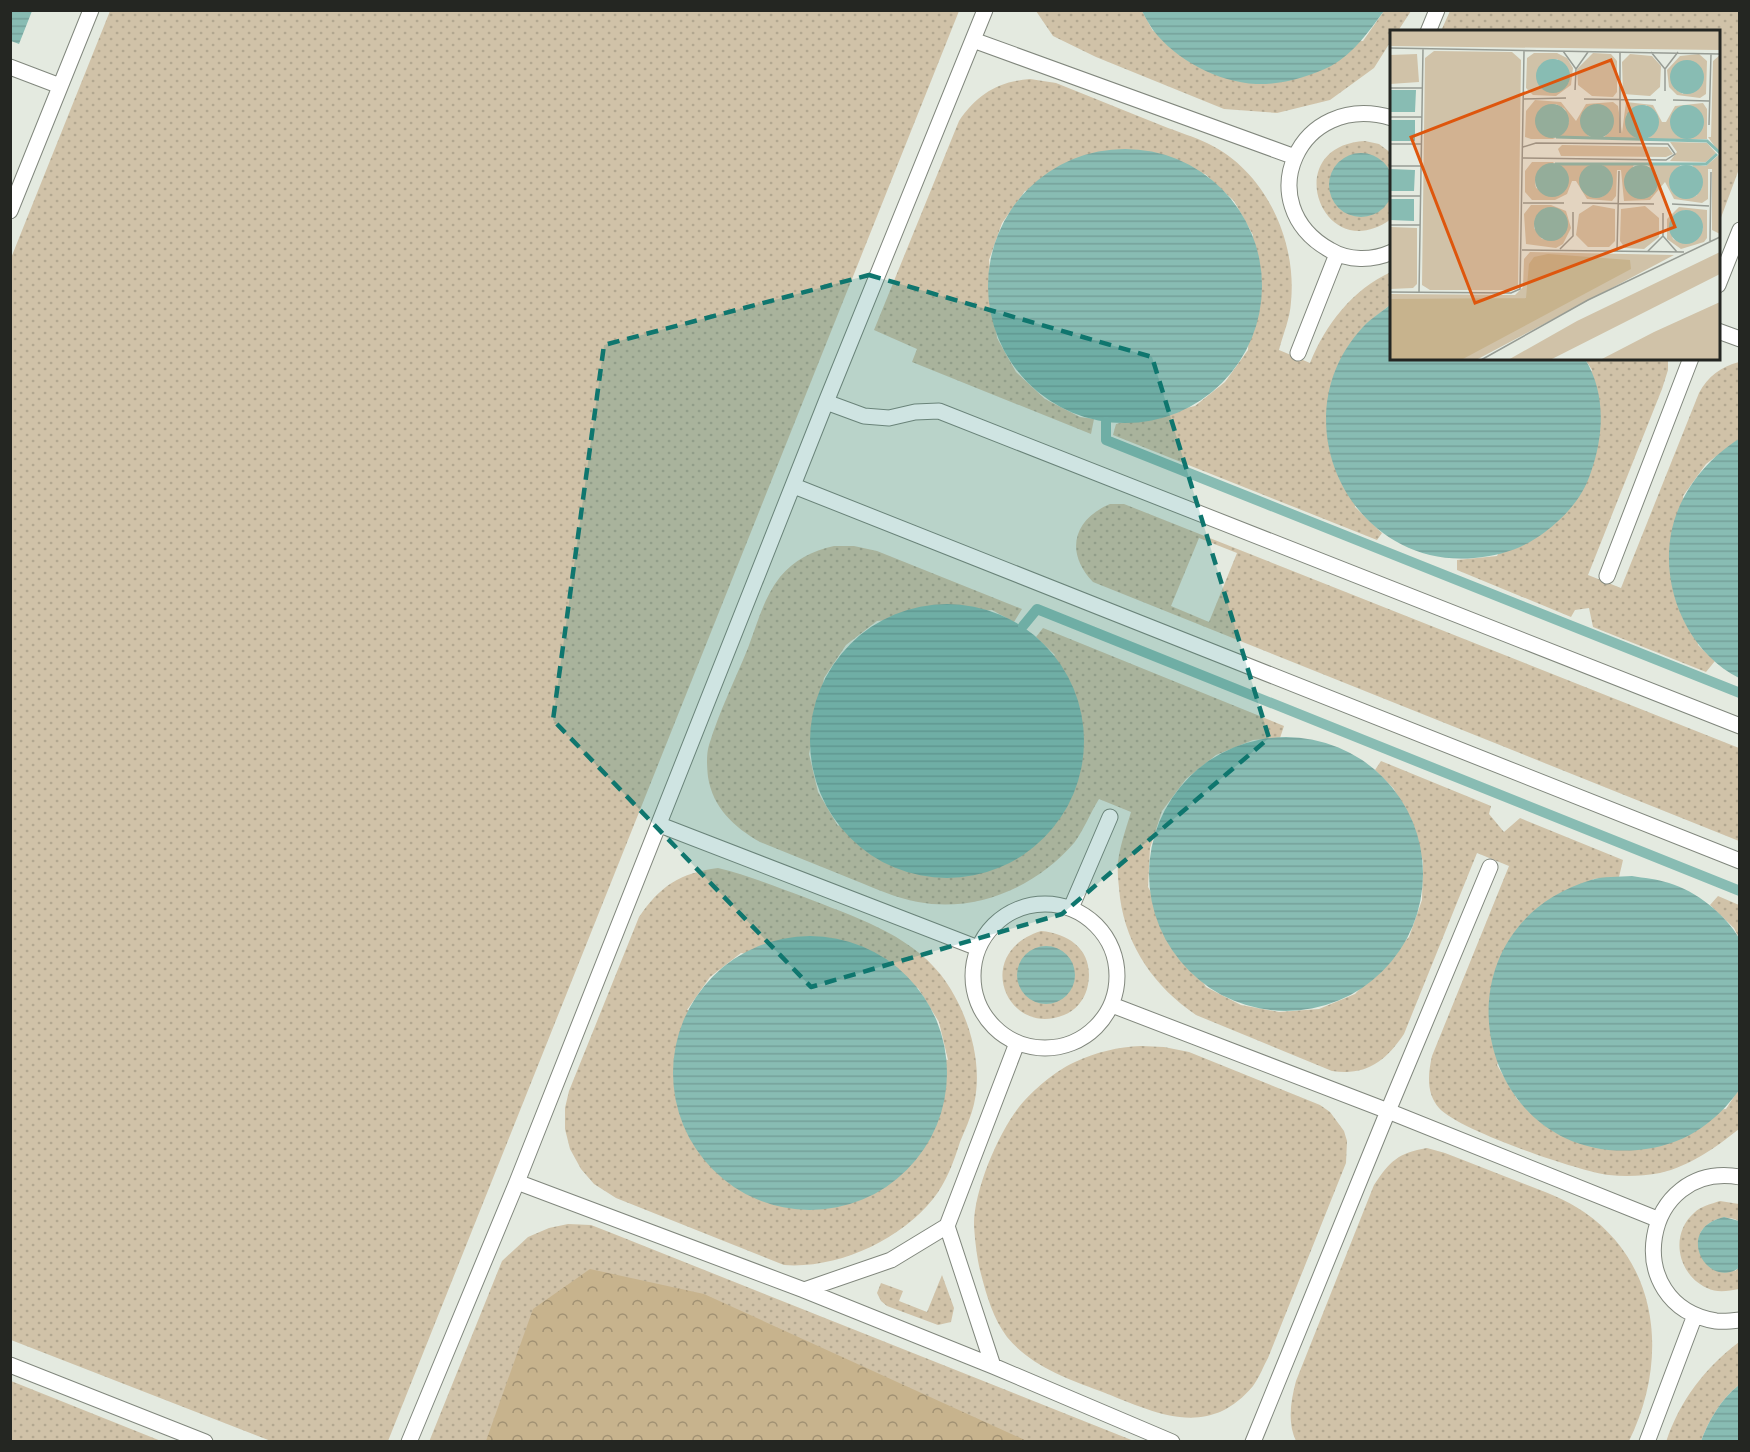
<svg xmlns="http://www.w3.org/2000/svg" width="1750" height="1452" font-family="'Sofia Sans Condensed',sans-serif">
<style>
.grass{fill:url(#grass-dots);fill-rule:evenodd}
.forest{fill:url(#forest-crowns)}
.water{fill:url(#water-rules)}
.lines{fill:none;stroke-linecap:round;stroke-linejoin:round}
.stream{stroke:#88bcb3;stroke-width:10}
.lane-casing{stroke:#81877d;stroke-width:17}
.lane{stroke:#fff;stroke-width:15}
.marked{fill:#0f766e;fill-opacity:0.2;stroke:#0f766e;stroke-width:4.5;stroke-dasharray:12 8;stroke-linejoin:round}
.inset-river{fill:none;stroke:#88bcb3;stroke-width:3}
.inset-road{fill:none;stroke:#979c94;stroke-width:1.5}
.view{fill:#de560d;fill-opacity:0.15;stroke:#de560d;stroke-width:3}
.inset-edge{fill:none;stroke:#242622;stroke-width:3}
</style>
<defs>
<pattern id="grass-dots" width="8" height="8" patternUnits="userSpaceOnUse" patternTransform="scale(1.5)"><rect width="8" height="8" fill="#d0c2a8"/><path d="M2 2h.1M6 6h.1" fill="none" stroke="#b2a790" stroke-width="1.8" stroke-linecap="round"/></pattern>
<pattern id="forest-crowns" width="20" height="18" patternUnits="userSpaceOnUse" patternTransform="scale(1.5)"><rect width="20" height="18" fill="#c7b38d"/><path d="M2 6a3 3 0 1 1 6 0M12 15a3 3 0 1 1 6 0" fill="none" stroke="#a19173"/></pattern>
<pattern id="water-rules" width="6" height="5" patternUnits="userSpaceOnUse" patternTransform="scale(1.5)"><rect width="6" height="5" fill="#88bcb3"/><path d="M0 2.5h6" fill="none" stroke="#75a19a"/></pattern>
</defs>
<rect width="100%" height="100%" fill="#e4eae0"/>
<path class="grass" d="M110,11H959L388,1441H271L11,1340V258Z
M1036,11H1142L1153,31L1363,41L1384,11H1411L1398,31L1392,32L1391,41L1374,68L1330,100L1277,113L1224,109L1096,57L1053,36Z
M1450,11H1739V169L1719,223L1718,32L1441,31Z
M1030,79L1056,83C1092,97 1127,112 1163,126C1178,132 1195,137 1209,144C1266,172 1297,241 1291,302C1290,319 1283,334 1279,350L1310,363C1325,325 1353,289 1391,272V304L1363,327L1355,507L1382,533L1377,540L1113,435L1116,424L1195,406L1225,382L1248,350L1253,235L1234,201L1205,174L1025,191L1002,223L989,260L997,338L1016,372L1045,399L1080,417L1094,419L1091,434L912,362L917,349L874,330L959,121C978,94 997,82 1030,79Z
M1365,141L1379,144L1391,153V174L1388,166L1391,198V196V219C1323,269 1277,146 1365,141Z
M1585,359H1668V370L1662,389L1588,575L1621,588L1699,393C1708,376 1721,367 1739,362V439L1706,464L1683,496L1698,645L1715,661L1706,672L1593,627L1589,608L1575,610L1571,617L1457,570V560L1497,556L1592,370Z
M1110,504H1124L1739,748V841L1093,582C1064,552 1074,519 1110,504ZM1199,538L1237,553L1209,622L1171,606Z
M834,546H854L877,551L1022,609L1014,622L992,610L877,621L846,645L824,678L809,754L818,792L838,826L1055,655L1036,637L1043,628L1284,726L1280,738L1253,740L1216,755L1186,779L1162,811L1150,848L1148,887L1206,987L1241,1005L1279,1012L1319,1009L1355,994L1409,937L1422,900L1423,861L1394,789L1375,770L1381,761L1491,806L1489,814L1504,832L1520,818L1623,860L1619,877L1593,879L1497,1065L1517,1099L1545,1126L1726,1109L1739,1089V1129C1715,1148 1690,1166 1660,1173C1644,1176 1625,1177 1609,1175C1578,1171 1458,1130 1439,1108C1426,1093 1428,1074 1432,1056L1509,866L1477,853L1404,1034C1385,1062 1366,1076 1332,1071L1196,1015C1155,987 1127,948 1120,898C1119,886 1117,874 1118,862C1120,845 1126,829 1131,812L1099,799C1090,813 1084,830 1074,843C1036,887 976,913 918,902C896,898 874,888 854,880C822,867 791,855 760,842C734,827 713,808 708,777C707,767 706,755 709,745C719,712 735,680 748,648C757,624 764,597 780,577C794,560 812,551 834,546Z
M718,868C748,875 775,887 804,897C852,916 908,933 941,975C967,1009 984,1061 974,1104C971,1117 965,1130 960,1142C954,1161 946,1183 933,1199C899,1241 837,1269 784,1265L616,1198L594,1184L581,1169L570,1149L565,1129V1108L569,1091L639,917C660,886 680,873 718,868ZM741,953L918,988L939,1022L948,1060L687,1010L710,977Z
M1718,896L1739,905V938L1734,928L1710,905Z
M1041,931C1073,934 1096,954 1087,989C1084,1000 1075,1011 1064,1015C1007,1038 971,953 1041,931Z
M1141,1046L1164,1047L1189,1052L1320,1105L1330,1112L1344,1131L1347,1141L1346,1163L1268,1358C1263,1367 1259,1378 1253,1386C1207,1441 1154,1412 1100,1391C1066,1378 1031,1366 1007,1337C993,1318 987,1297 981,1274C977,1259 975,1241 974,1225C974,1190 998,1134 1019,1107C1033,1090 1055,1071 1075,1062C1096,1052 1118,1047 1141,1046Z
M1427,1148L1445,1153C1471,1163 1496,1173 1522,1183C1543,1191 1565,1199 1584,1212C1661,1265 1668,1362 1629,1441H1296C1287,1422 1291,1400 1296,1381L1374,1185C1390,1161 1398,1153 1427,1148Z
M1720,1201L1739,1204V1221C1724,1214 1710,1219 1700,1233L1735,1271L1739,1268V1289C1728,1291 1717,1293 1707,1288C1678,1275 1669,1235 1694,1213C1701,1206 1711,1204 1720,1201Z
M568,1224L591,1225L609,1232L1134,1441L429,1442L502,1261L528,1237L549,1228Z
M942,1275L954,1308L951,1322L938,1325L887,1306L881,1301L877,1293L881,1283L903,1291L899,1301L927,1312Z
M1739,1342V1385C1721,1399 1709,1420 1701,1441L1666,1442C1680,1400 1705,1368 1739,1342Z
M11,1381L161,1441H11Z"/>
<path class="forest" d="M590,1269L704,1294L1027,1441H486L533,1309Z"/>
<path class="water" d="M10,11H32L19,44L11,41Z
M1142,11H1384C1369,31 1354,53 1331,66C1309,77 1280,85 1256,84C1218,82 1176,60 1153,30C1149,24 1145,17 1142,11Z
M988 286a137 137 0 1 1 274 0a137 137 0 1 1-274 0Z
M1329 185a32 32 0 1 1 64 0a32 32 0 1 1-64 0Z
M1391,304L1392,358L1585,359C1606,393 1604,435 1591,472C1583,497 1566,516 1545,532C1524,548 1501,556 1474,558C1350,569 1278,418 1363,327C1371,318 1382,312 1391,304Z
M1739,439V678C1688,652 1661,590 1671,534C1678,495 1706,459 1739,439Z
M810 741a137 137 0 1 1 274 0a137 137 0 1 1-274 0Z
M1149 874a137 137 0 1 1 274 0a137 137 0 1 1-274 0Z
M1632,876C1644,878 1657,879 1669,883C1696,891 1725,914 1739,938L1740,1089C1714,1125 1682,1146 1638,1150C1474,1164 1426,930 1591,880C1603,876 1619,877 1632,876Z
M673 1073a137 137 0 1 1 274 0a137 137 0 1 1-274 0Z
M1017 975a29 29 0 1 1 58 0a29 29 0 1 1-58 0Z
M1724,1217L1739,1221V1268C1707,1290 1673,1229 1724,1217Z
M1739,1385V1441H1701C1709,1420 1721,1399 1739,1385Z"/>
<g class="lines">
<path class="stream" d="M1106,422V440L1740,693
M1023,626L1037,609L1740,891"/>
<g class="lane-casing">
<path id="lane" d="M1428,32L1437,10
M973,40L1295,157
M10,67L60,86
M1392,118C1298,90 1249,205 1330,250C1348,261 1372,261 1392,252
M10,211L91,10
M1718,285L1740,230
M1718,331L1740,339
M1298,353L1337,254
M826,402L864,416L889,418L915,412L939,411L1740,726
M794,486L1740,861
M1607,576L1691,358
M660,825L978,948
M973 976a72 72 0 1 1 144 0a72 72 0 1 1-144 0Z
M1071,908L1110,817
M1112,1005L1388,1111L1657,1219
M1740,1177C1642,1160 1618,1305 1716,1321C1724,1322 1732,1321 1740,1320
M517,1182L804,1290L993,1366L1172,1442
M947,1226L993,1366
M804,1290L891,1260L947,1226L1017,1043
M10,1365L205,1442
M409,1442L517,1182L826,402L985,10
M1253,1442L1388,1111L1490,867
M1647,1442L1695,1315"/>
</g>
<use href="#lane" class="lane"/>
</g>
<path class="marked" d="M869,275L1152,357L1269,738L1062,914L811,987L553,720L604,345Z"/>
<g transform="translate(1390 30)">
<rect width="330" height="330" fill="#e4eae0"/>
<path d="M0,0H330V20L0,16ZM44,21L122,22L131,30L128,256L124,260H40L32,255L35,28ZM167,23L177,28L183,38L181,55L166,66L143,65L136,58L137,28L144,23ZM167,29L178,38L179,52L172,59L159,62L150,57V35ZM203,23L221,24L227,31V62L223,67L202,66L188,55L187,39ZM27,24L29,52L0,54V25ZM240,24L262,26L271,36L270,57L260,66L233,64L232,32ZM309,24L317,31L316,64L310,68L287,65L279,57L277,40L290,26ZM292,31L309,36L293,64L285,59ZM330,25V121H328L318,107H321L323,31ZM145,70L171,72L186,91L196,74L223,72L228,76L232,103L236,72L263,75L272,92H276L285,76L313,73L317,79V109H258L267,84L256,75L236,85L246,109L213,108L220,102L206,74L191,85L192,99L202,109L167,108L179,92L175,79L166,74L149,80L150,102L165,109H141L135,107L136,81ZM280,112L317,113L326,123L316,132L280,131L287,122ZM172,115L278,117L283,124L276,127L171,126L168,119ZM330,124V204L322,200V139H318V169L312,173L284,169L275,152L260,170L234,171L231,140H227L226,166L222,171L197,169L186,151H182L177,164L165,170H142L135,162V141L142,132H164L145,149V153L146,158L167,166L177,157L168,133L200,134L191,158L198,165L212,167L222,157L212,134H244L236,159L243,166H261L267,158L266,144L257,134L290,135L284,163L292,168L306,166L312,158L302,134L316,136ZM141,175H161L176,181L181,198L173,214L166,218L136,214L134,184ZM155,178H165L174,205L166,210L152,209L144,198L145,188ZM203,175L225,179V211L219,217H198L186,205L189,184ZM255,176L269,188V207L254,219L235,218L230,211L231,179ZM289,177L317,180V208L314,212L291,219L277,209V189ZM295,180L308,186L313,199L305,211L291,213L283,209L279,195L286,183ZM0,197L27,198V254L23,258L0,259ZM140,222L284,225L86,330H0V264L125,265L133,257L134,229ZM330,222V244L160,330H118L187,291ZM330,272V330H210L264,302Z" fill="#d0c2a8" fill-rule="evenodd"/>
<path d="M158,224L240,230L241,239L71,330H0V269L136,268L139,234L144,227Z" fill="#c7b38d"/>
<path d="M146 46a17 17 0 1 1 34 0a17 17 0 1 1-34 0ZM280 47a17 17 0 1 1 34 0a17 17 0 1 1-34 0ZM0,60H26L25,82H0ZM145 91a17 17 0 1 1 34 0a17 17 0 1 1-34 0ZM190 91a17 17 0 1 1 34 0a17 17 0 1 1-34 0ZM280 92a17 17 0 1 1 34 0a17 17 0 1 1-34 0ZM235 92a17 17 0 1 1 34 0a17 17 0 1 1-34 0ZM0,90H25V111H0ZM145 150a17 17 0 1 1 34 0a17 17 0 1 1-34 0ZM189 151a17 17 0 1 1 34 0a17 17 0 1 1-34 0ZM234 152a17 17 0 1 1 34 0a17 17 0 1 1-34 0ZM279 152a17 17 0 1 1 34 0a17 17 0 1 1-34 0ZM0,139L25,140L24,161H0ZM0,169H24V191L0,190ZM144 194a17 17 0 1 1 34 0a17 17 0 1 1-34 0ZM279 197a17 17 0 1 1 34 0a17 17 0 1 1-34 0Z" fill="#88bcb3"/>
<path class="inset-river" d="M166,107L317,111L330,123M165,134H316L327,124"/>
<path class="inset-road" d="M0,18L330,24M173,21L186,39L185,60M230,22V103M261,22L275,39V61M186,39L198,22M275,39L288,22M0,58H32M134,69L176,68M194,69L266,70M283,70L319,71M0,87H32M319,95L321,24M0,114H31M133,128L276,130L285,124L278,114L146,113L133,117M0,136H31M0,166H31M133,173H174M192,173L264,174M282,174L319,176M273,183V206L287,222M0,195H30M320,211L321,142M170,219L183,206V182M132,220L294,222M227,221L229,141M258,221L273,206M0,262L121,263L130,259L134,21M29,263L33,19M91,330L198,270L330,207"/>
<path class="view" d="M221,30L285,197L85,273L21,107Z"/>
<rect width="330" height="330" class="inset-edge"/>
</g>
<rect width="1750" height="1452" fill="none" stroke="#242622" stroke-width="24"/>
</svg>
